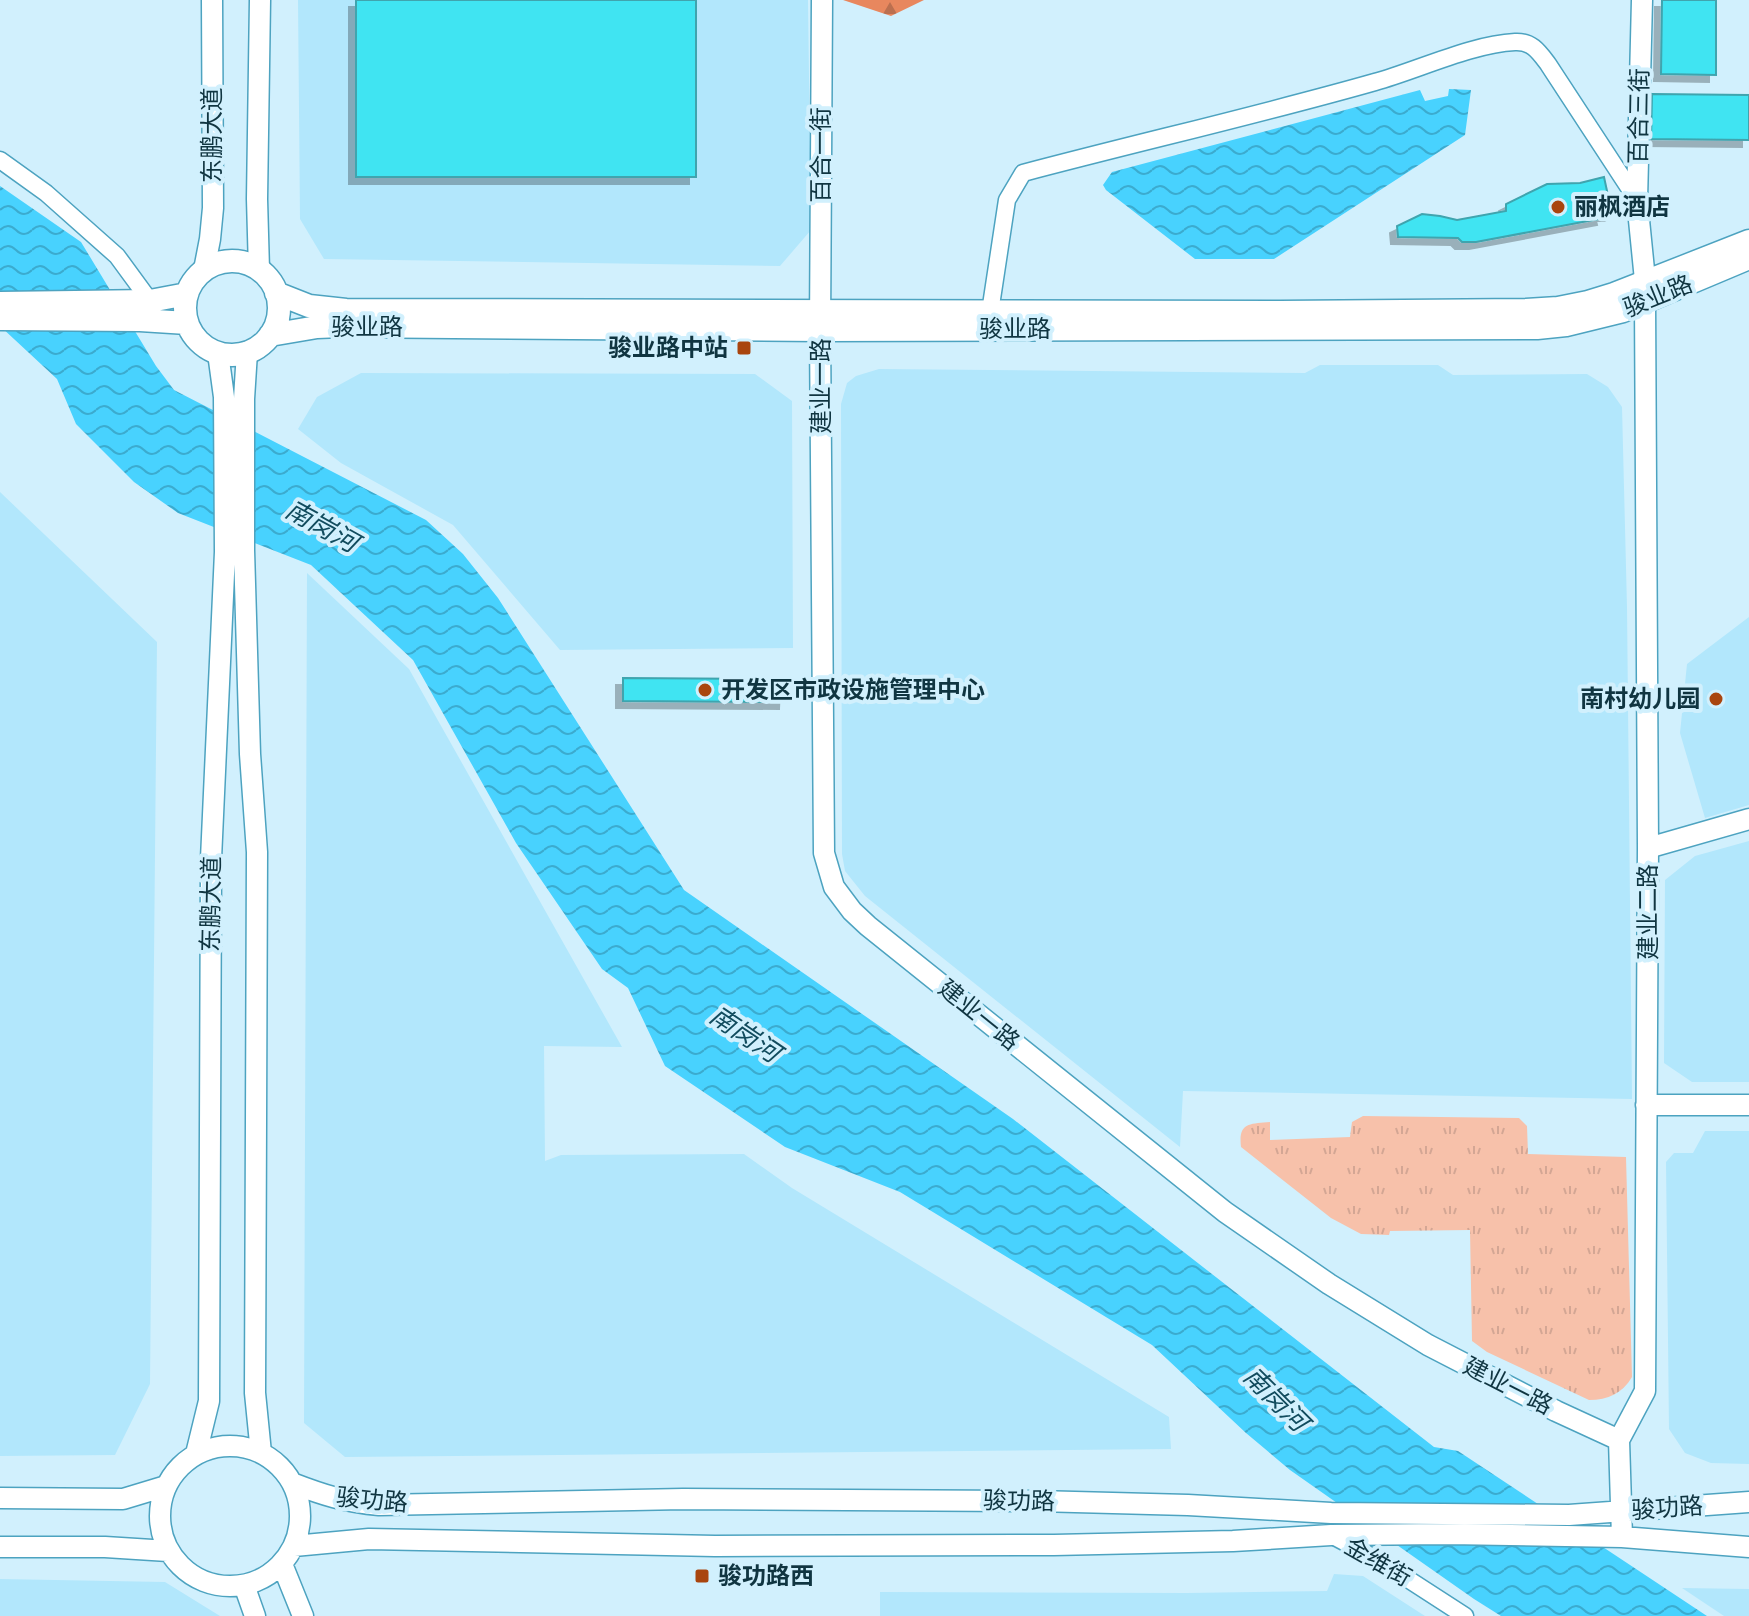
<svg xmlns="http://www.w3.org/2000/svg" width="1749" height="1616" font-family="Signika,'Noto Sans SC',sans-serif">
<style>
.built{fill:#b2e7fc}
.grass{fill:url(#grass-tufts)}
.forest{fill:url(#forest-firs)}
.water{fill:url(#water-waves)}
.building{fill:#3fe4f2;stroke:#3fa4ae;stroke-width:2;filter:url(#shadow)}
.lines{fill:none;stroke-linecap:round;stroke-linejoin:round}
.minor-casing{stroke:#4da3c0;stroke-width:19}
.tertiary-casing{stroke:#4da3c0;stroke-width:23}
.secondary-casing{stroke:#4da3c0;stroke-width:25}
.minor{stroke:#fff;stroke-width:16}
.tertiary{stroke:#fff;stroke-width:20}
.secondary{stroke:#fff;stroke-width:22}
.poi-dot{fill:#a9450e;stroke:#d1f0fd;stroke-width:3}
.labels{text-anchor:middle;stroke-width:8;stroke-linejoin:round;paint-order:stroke}
.street-label{font-size:24px;fill:#103541;stroke:#d1f0fd}
.poi-label{font-size:24px;font-weight:bold;fill:#103541;stroke:#d1f0fd;text-anchor:start}
.water-label{font-size:26px;font-style:italic;fill:#124c5e;stroke:#d1f0fd}
</style>
<defs>
<pattern id="grass-tufts" width="24" height="20" patternUnits="userSpaceOnUse" patternTransform="scale(2)"><rect width="24" height="20" fill="#f7c1aa"/><path d="M3 7l-1-3M5 7V3M7 7l1-3M15 17l-1-3M17 17v-4M19 17l1-3" fill="none" stroke="#d3a694"/></pattern>
<pattern id="forest-firs" width="22" height="20" patternUnits="userSpaceOnUse" patternTransform="scale(2)"><rect width="22" height="20" fill="#e8875e"/><path d="M5 1l3.5 6h-7zM16 11l3.5 6h-7z" fill="#bb6f4f"/></pattern>
<pattern id="water-waves" width="16" height="10" patternUnits="userSpaceOnUse" patternTransform="scale(2)"><rect width="16" height="10" fill="#48d2fe"/><path d="M0 5q4-4 8 0t8 0" fill="none" stroke="#3babcf"/></pattern>
<filter id="shadow"><feDropShadow dx="-7" dy="7" stdDeviation="0" flood-color="#0004"/></filter>
</defs>
<rect width="100%" height="100%" fill="#d1f0fd"/>
<path class="built" d="M298,0H808L811,230L780,266L324,259L300,219Z
M1320,365H1438L1453,375L1587,374L1608,387L1622,407L1627,607L1632,1099L1183,1091L1180,1147L865,896L845,871L842,854L841,404L847,383L856,376L879,369L1305,373Z
M361,373L755,374L792,401L793,648L560,650L453,525L341,463L298,429L317,397Z
M0,492L157,642L150,1384L115,1455L0,1456Z
M307,573L409,669L622,1047L544,1046L545,1161L561,1155L744,1154L792,1188L1169,1417L1171,1449L345,1457L304,1423Z
M1749,617V805L1705,818L1680,733L1687,664Z
M1749,841V1082H1692L1664,1063L1665,880L1695,856Z
M1705,1131H1749V1464L1711,1463L1685,1453L1669,1429L1666,1162L1674,1153H1693Z
M1334,1574L1363,1576L1425,1616H880V1592L1187,1593L1327,1591Z
M0,1579L165,1582L220,1616H0Z
M1682,1588L1749,1589V1616H1724Z"/>
<path class="grass" d="M1363,1116L1519,1118L1527,1126L1528,1154L1626,1157L1632,1377C1623,1393 1608,1400 1589,1400L1487,1352L1472,1341L1470,1230L1390,1231L1389,1235L1361,1234L1331,1218L1241,1147C1238,1122 1250,1124 1270,1122V1140L1350,1137L1352,1122Z"/>
<path class="forest" d="M843,0H924L891,16Z"/>
<path class="water" d="M1449,89L1471,90L1465,135L1274,259H1195L1106,190L1103,185L1112,172L1420,90L1425,101L1448,96Z
M0,186L81,242L156,366L174,390L426,520L463,554L498,598L684,890L1013,1119L1434,1447L1458,1451L1707,1616H1501L1474,1599L1290,1470L1246,1433L1152,1345L900,1192L785,1147L665,1066L628,988L602,969L516,843L413,660L311,565L178,513L134,482L76,424L57,379L0,326Z"/>
<path class="building" d="M356,0H696V177H356Z
M1662,0H1716V75L1661,74Z
M1652,94L1749,95V140L1651,139Z
M1604,177L1612,214H1603L1604,218L1476,242H1462L1458,238L1398,237L1397,226L1422,214L1440,216L1457,220L1506,211V204L1547,184L1580,183Z
M623,678L787,679L786,702L623,701Z"/>
<g class="lines">
<g class="minor-casing">
<path id="minor" d="M0,160L46,193L117,256L150,301
M990,312L1007,200L1023,173C1140,142 1259,115 1375,82C1418,70 1472,44 1515,42C1532,41 1539,52 1548,64L1637,200
M1333,1536L1380,1561L1465,1616"/>
</g>
<g class="tertiary-casing">
<path id="tertiary" d="M822,0L820,330L824,853L834,887L852,911L868,926L1225,1212L1329,1284L1428,1345L1556,1411L1619,1440
M204,270L210,239L213,208L212,0
M259,270L257,199L260,0
M247,352L244,399V550L250,754L257,852L255,1393L261,1453
M1648,848L1749,819
M1646,1105H1749
M160 1516a70 70 0 1 1 140 0a70 70 0 1 1-140 0Z
M196,1454L209,1401L211,859L225,552L224,397L218,353
M292,1483C323,1495 345,1502 379,1505L683,1499L1037,1501L1188,1505L1331,1513L1569,1515L1749,1502
M0,1498L123,1499L166,1486
M1622,1537L1619,1440L1645,1391L1648,848L1645,301V280L1637,200L1642,0
M294,1546L369,1539L715,1546L1054,1545L1233,1541L1331,1535L1449,1534L1622,1537L1749,1547
M0,1547H105L168,1551
M282,1564L303,1616
M244,1585L255,1616"/>
</g>
<g class="secondary-casing">
<path id="secondary" d="M185 308a47 47 0 1 1 94 0a47 47 0 1 1-94 0Z
M276,293L309,306L346,310L1280,312L1526,310L1558,308L1588,302L1614,294L1749,241
M0,303L150,301L187,294
M0,319L140,320L187,323
M270,335L317,327L341,326L820,330L1537,328L1566,325L1623,311L1749,258"/>
</g>
<use href="#minor" class="minor"/>
<use href="#tertiary" class="tertiary"/>
<use href="#secondary" class="secondary"/>
</g>
<g class="poi-dot">
<circle cx="1558" cy="207" r="8"/>
<rect x="736" y="340" width="16" height="16" rx="4"/>
<circle cx="705" cy="690" r="8"/>
<circle cx="1716" cy="699" r="8"/>
<rect x="694" y="1568" width="16" height="16" rx="4"/>
</g>
<g class="labels">
<g class="street-label">
<text transform="translate(1639 116) rotate(-89)" y="8">百合三街</text>
<text transform="translate(212 135) rotate(-90)" y="8">东鹏大道</text>
<text transform="translate(821 155) rotate(-90)" y="8">百合一街</text>
<text transform="translate(1658 296) rotate(-22)" y="8">骏业路</text>
<text x="367" y="335">骏业路</text>
<text x="1015" y="337">骏业路</text>
<text transform="translate(821 386) rotate(-90)" y="8">建业一路</text>
<text transform="translate(211 904) rotate(-89)" y="8">东鹏大道</text>
<text transform="translate(1648 912) rotate(-90)" y="8">建业二路</text>
<text transform="translate(979 1015) rotate(39)" y="8">建业一路</text>
<text transform="translate(1508 1386) rotate(27)" y="8">建业一路</text>
<text transform="translate(372 1500) rotate(5)" y="8">骏功路</text>
<text transform="translate(1019 1501) rotate(1)" y="8">骏功路</text>
<text transform="translate(1667 1508) rotate(-4)" y="8">骏功路</text>
<text transform="translate(1378 1562) rotate(30)" y="8">金维街</text>
</g>
<g class="poi-label">
<text x="1574" y="215">丽枫酒店</text>
<text x="728" y="356" text-anchor="end">骏业路中站</text>
<text x="721" y="698">开发区市政设施管理中心</text>
<text x="1700" y="707" text-anchor="end">南村幼儿园</text>
<text x="718" y="1584">骏功路西</text>
</g>
<g class="water-label">
<text transform="translate(322 526) rotate(29)" y="9">南岗河</text>
<text transform="translate(745 1034) rotate(34)" y="9">南岗河</text>
<text transform="translate(1276 1399) rotate(45)" y="9">南岗河</text>
</g>
</g>
</svg>
